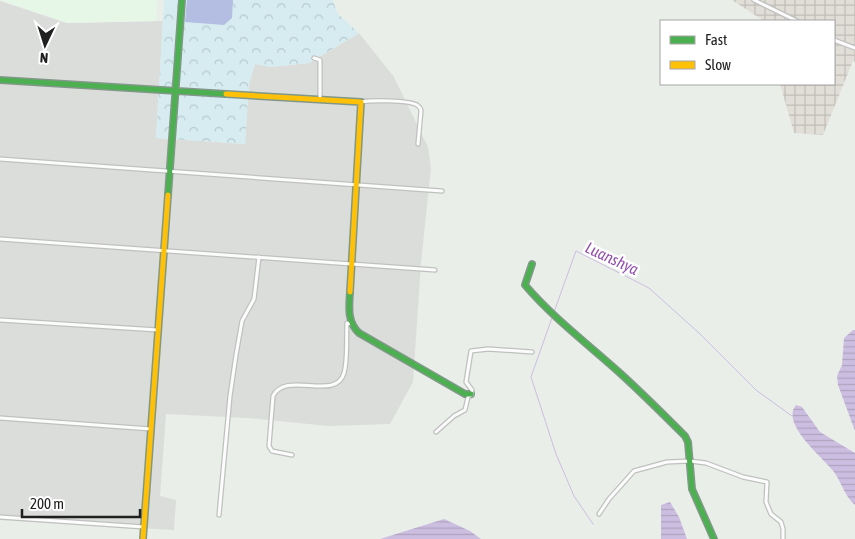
<svg xmlns="http://www.w3.org/2000/svg" width="855" height="539" font-family="'Asap Condensed',sans-serif">
<style>
.residential{fill:#dbddda}
.industrial{fill:url(#industrial-grid)}
.education{fill:#e6f7e8}
.park{fill:url(#park-crowns)}
.pitch{fill:#b4bee2}
.water{fill:url(#water-rules)}
.lines{fill:none;stroke-linecap:round;stroke-linejoin:round}
.stream{stroke:#ccbee0;stroke-width:1}
.street-casing{stroke:#bfc1bf;stroke-width:5.5}
.fast-casing{stroke:#819888;stroke-width:8}
.slow-casing{stroke:#819888;stroke-width:8}
.street{stroke:#fcfcfc;stroke-width:3}
.fast{stroke:#4caf50;stroke-width:5}
.slow{stroke:#ffc107;stroke-width:5}
.labels{text-anchor:middle;stroke-width:5;stroke-linejoin:round;paint-order:stroke}
.water-label{font-size:16px;font-style:italic;fill:#924fad;stroke:#fff}
</style>
<defs>
<pattern id="industrial-grid" width="8" height="8" patternUnits="userSpaceOnUse" patternTransform="scale(1.25)"><rect width="8" height="8" fill="#e1ded8"/><path d="M0 4h8M4 0v8" fill="none" stroke="#c1beb9"/></pattern>
<pattern id="park-crowns" width="20" height="18" patternUnits="userSpaceOnUse" patternTransform="scale(1.25)"><rect width="20" height="18" fill="#d6ecf1"/><path d="M2 6a3 3 0 1 1 6 0M12 15a3 3 0 1 1 6 0" fill="none" stroke="#b7cace"/></pattern>
<pattern id="water-rules" width="6" height="5" patternUnits="userSpaceOnUse" patternTransform="scale(1.25)"><rect width="6" height="5" fill="#ccbee0"/><path d="M0 2.5h6" fill="none" stroke="#afa3c0"/></pattern>
</defs>
<rect width="100%" height="100%" fill="#e9eee9"/>
<path class="residential" d="M0,1L67,23L163,21L156,138L245,144L249,84L255,64L271,67L309,63L359,33L394,77L428,147L431,168L421,263L413,382L390,424L328,426L248,418L166,414L160,496L176,500L174,530L0,520Z"/>
<path class="industrial" d="M732,0H855V62L853,61L823,135L794,133L780,84H834V21H762L761,19Z"/>
<path class="education" d="M0,0H157L156,21L67,23Z"/>
<path class="park" d="M164,0H333L337,13L359,33L309,63L271,67L255,64L249,84L245,144L156,138Z"/>
<path class="pitch" d="M187,0H233L232,18L224,25L185,22Z"/>
<path class="water" d="M853,330H855V431L838,385L837,376L842,365L844,338Z
M796,405L802,407L820,432L855,453V505C845,497 842,483 834,472C823,457 780,424 796,405Z
M670,502L679,517L687,539H661V505Z
M444,519L470,531L481,539H380Z"/>
<g class="lines">
<path class="stream" d="M554,312L576,251L649,288L699,333L756,390L792,416
M553,315L531,377L556,454L574,496L593,524"/>
<g class="street-casing">
<path id="street" d="M754,0L797,21
M834,40L855,48
M314,58L320,60V99
M361,102C371,100 408,100 417,105C421,108 420,107 421,111L418,144
M0,159L442,191
M0,239L435,270
M0,320L158,330
M0,418L151,429
M436,432L454,416L465,410L468,397L472,395V390L466,382L471,351L488,349L532,352
M292,455L272,451L269,446L273,396C286,370 336,402 344,373C348,359 346,338 347,323L351,324
M599,514L609,499L634,471L667,462L690,461L706,463L743,477L767,482L766,502L771,514L781,522L783,529V539
M219,515L230,396L236,355L242,321L254,299L259,257
M0,517L144,527"/>
</g>
<g class="fast-casing">
<path id="fast" d="M0,80L226,94
M168,195L182,0
M532,264L525,285C553,318 589,345 621,374C643,394 664,415 685,436L688,442L692,489L714,539
M350,292C349,307 347,322 359,333L465,394H471"/>
</g>
<g class="slow-casing">
<path id="slow" d="M226,94L361,102L350,292
M143,539L168,195"/>
</g>
<use href="#street" class="street"/>
<use href="#fast" class="fast"/>
<use href="#slow" class="slow"/>
</g>
<g class="labels">
<g class="water-label">
<text transform="translate(612 258) rotate(25)" y="6">Luanshya</text>
</g>
</g>
<rect x="660" y="20" width="175" height="65" fill="#ffffff" stroke="#a6a6a6"/>
<rect x="670" y="36" width="25" height="8" fill="#4caf50" stroke="#a6a6a6"/>
<text x="705" y="45" font-size="15" fill="#202020">Fast</text>
<rect x="670" y="61" width="25" height="8" fill="#ffc107" stroke="#a6a6a6"/>
<text x="705" y="70" font-size="15" fill="#202020">Slow</text>
<g transform="translate(45 45) rotate(184)" stroke="#ffffff" stroke-width="4" paint-order="stroke">
<path d="M0-4L9 19L0 12L-9 19Z" fill="#202020"/>
<text y="-8" font-size="14" font-weight="bold" text-anchor="middle" fill="#202020">N</text>
</g>
<path d="M22 509v8h118v-8" fill="none" stroke="#202020" stroke-width="2.5"/>
<text x="30" y="509" font-size="15" fill="#202020" stroke="#ffffff" stroke-width="4" paint-order="stroke">200 m</text>
</svg>
